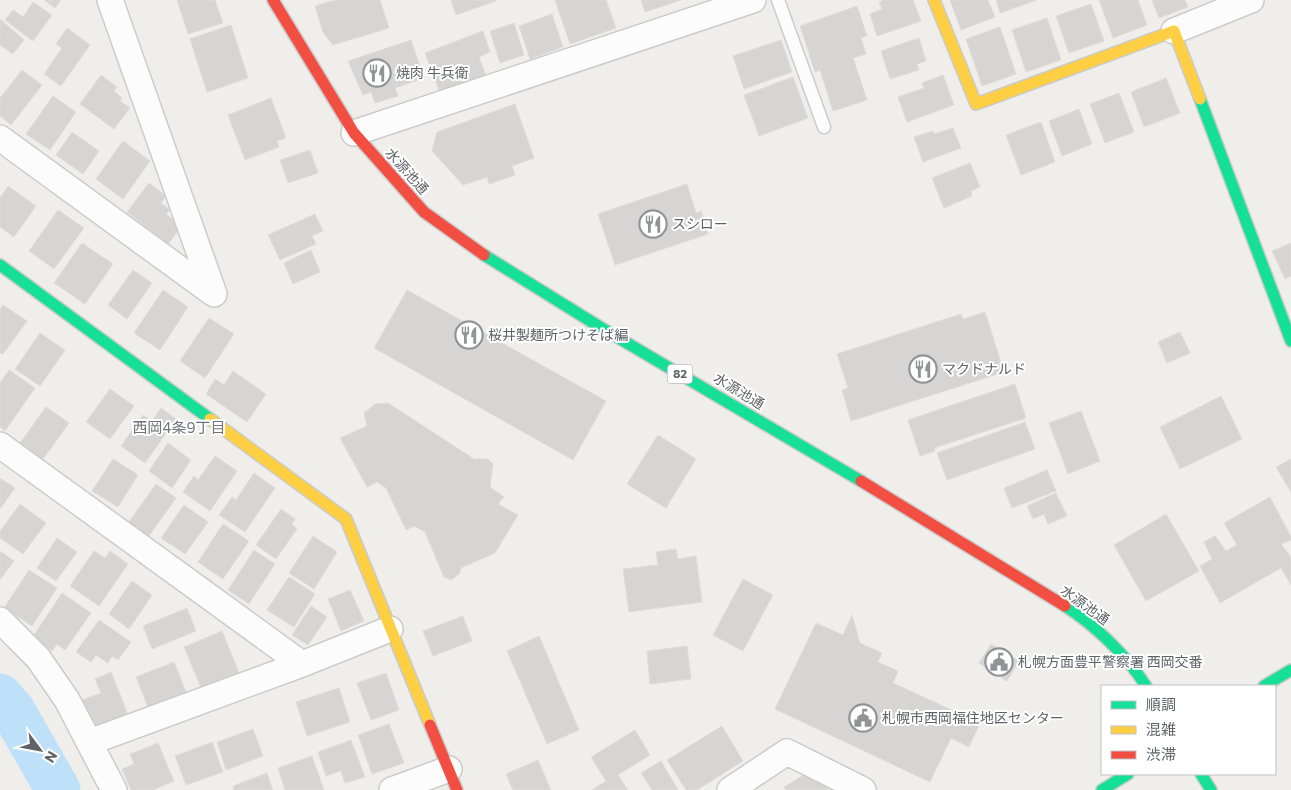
<svg xmlns="http://www.w3.org/2000/svg" width="1291" height="790" font-family="Commissioner,'Noto Sans JP',sans-serif">
<style>
.lines{fill:none;stroke-linecap:round;stroke-linejoin:round}
.river{stroke:#bfe0f9;stroke-width:45}
.building{fill:#d6d5d3;stroke:#deddd9}
.lane-casing{stroke:#cbcccc;stroke-width:15}
.street-casing{stroke:#cbcccc;stroke-width:28}
.fast-casing{stroke:#cacacb;stroke-width:14}
.slow-casing{stroke:#cacacb;stroke-width:14}
.jam-casing{stroke:#cacacb;stroke-width:14}
.lane{stroke:#fdfcfc;stroke-width:12}
.street{stroke:#fdfcfc;stroke-width:25}
.fast{stroke:#16e098;stroke-width:11}
.slow{stroke:#ffcf43;stroke-width:11}
.jam{stroke:#f24e42;stroke-width:11}
.labels{text-anchor:middle;stroke-width:4;stroke-linejoin:round;paint-order:stroke}
.shield{fill:#fff;stroke:#8f9295;stroke-width:1}
.shield-label{font-size:12px;font-weight:bold;fill:#5f6368}
.poi-label{font-size:14px;fill:#5f6368;stroke:#fff;text-anchor:start}
.street-label{font-size:14px;fill:#5f6368;stroke:#fff}
.neighbourhood-label{font-size:15px;fill:#70757a;stroke:#fff}
</style>
<rect width="100%" height="100%" fill="#efeeea"/>
<g class="lines">
<path class="river" d="M0,696L13,711L58,790"/>
</g>
<path class="building" d="M44,0H61L55,8Z
M177,0H215L223,23L188,34Z
M335,0H380L389,28L333,45L323,32L315,6Z
M451,0H496V1L456,15Z
M555,0H606L616,28L570,44Z
M641,0H681L645,12Z
M884,0H913L921,21L877,36L870,14L882,9L879,2Z
M950,0H988L995,17L961,30Z
M996,0H1037L1000,13Z
M1099,0H1138L1147,25L1113,38Z
M1152,0H1185L1188,7L1159,18Z
M33,2L52,15L33,41L5,20L13,10L23,17Z
M1091,4L1104,41L1069,53L1056,16Z
M857,6L867,36L861,38L866,54L853,58L867,100L833,111L820,70L815,72L800,26Z
M552,14L563,47L530,59L519,26Z
M1047,18L1061,60L1026,72L1012,30Z
M0,19L24,40L13,54L0,45Z
M514,23L524,55L500,63L490,31Z
M231,25L248,78L207,92L190,39Z
M1000,27L1016,74L982,86L966,39Z
M67,28L90,45L61,86L44,74L62,48L56,44Z
M483,31L490,52L479,57L486,76L440,93L425,53Z
M919,38L926,61L917,64L919,70L890,79L881,51Z
M411,40L424,78L395,88L398,96L375,103L371,92L363,95L348,61Z
M781,40L792,72L744,89L733,56Z
M22,70L42,85L11,125L0,116V98Z
M101,75L117,87L114,91L122,98L120,101L130,108L114,129L80,104Z
M943,75L954,105L907,122L898,97L924,88L922,83Z
M793,77L808,118L759,136L744,95Z
M1166,78L1180,113L1144,127L1131,92Z
M1119,93L1134,132L1105,143L1090,104Z
M53,96L76,112L50,150L26,134Z
M271,98L286,138L277,141L279,147L245,160L228,115Z
M515,104L534,158L512,166L515,175L489,184L487,177L463,185L432,151L437,132Z
M1079,109L1092,144L1062,156L1049,121Z
M1041,122L1055,162L1021,175L1006,135Z
M953,128L961,148L923,162L914,137L933,131L934,134Z
M72,132L99,151L83,174L56,155Z
M123,141L150,161L123,199L96,179Z
M310,150L318,173L288,183L280,160Z
M970,163L980,187L971,191L972,196L944,208L932,178Z
M149,183L166,196L161,203L170,210L166,214L174,220L178,231L168,244L127,212Z
M687,184L696,213L701,211L708,234L615,265L598,214Z
M8,186L36,206L14,237L0,227V198Z
M58,210L84,228L54,269L29,251Z
M315,214L323,231L312,236L316,244L280,260L268,235Z
M82,243L113,264L85,304L54,283Z
M1291,243V276L1285,279L1272,251Z
M311,250L320,272L293,284L284,263Z
M133,270L152,283L127,319L108,305Z
M163,290L188,307L160,350L134,333Z
M407,290L606,401L573,460L374,348Z
M3,305L27,321L3,354L0,353V309Z
M985,312L1004,372L851,421L842,390L848,388L837,354L961,314L963,319Z
M209,318L234,334L205,378L180,361Z
M1180,332L1190,353L1167,363L1158,342Z
M40,333L65,350L40,386L15,369Z
M9,370L35,388L5,431L0,427V383Z
M233,371L266,394L247,422L206,394L215,379L224,385Z
M1015,384L1026,418L934,448L935,451L920,456L908,420Z
M110,389L134,406L110,439L86,422Z
M1221,396L1242,439L1180,469L1160,427Z
M388,403L474,459H488L493,464L490,487L504,497L498,504L518,515L495,553L461,568L459,574L451,580L444,577L425,532L414,526L406,530L386,488L377,482L367,487L340,438L367,426L364,413L375,404Z
M46,407L69,423L43,459L20,443Z
M161,408L176,419L145,463L121,446L143,415L152,421Z
M1081,411L1100,461L1068,474L1049,423Z
M1025,422L1035,449L947,480L937,453Z
M658,435L696,459L666,508L627,484Z
M168,443L191,460L172,488L149,471Z
M215,456L237,471L210,511L183,492L194,476L198,480Z
M113,459L138,475L118,507L92,491Z
M1291,459V492L1276,467Z
M1047,470L1056,491L1012,508L1004,488Z
M254,473L275,488L245,532L219,515L232,497L236,500Z
M0,478L15,488L0,509Z
M156,484L176,498L146,540L126,526Z
M1056,493L1067,516L1048,524L1044,514L1033,519L1027,506Z
M1270,497L1291,537V540L1281,544L1291,557V585L1281,568L1220,603L1200,566L1212,559L1204,542L1215,536L1226,551L1237,545L1224,523Z
M20,504L46,523L23,554L0,538V531Z
M184,505L208,522L185,554L161,538Z
M281,509L295,519L292,524L297,529L276,559L256,545Z
M1166,514L1199,571L1146,601L1114,545Z
M223,524L249,541L223,579L198,562Z
M313,536L337,552L314,589L289,573Z
M57,538L77,552L56,581L37,568Z
M676,549L678,559L696,556L702,602L629,612L623,569L658,565L656,552Z
M254,550L275,564L249,604L228,590Z
M0,551L14,561L0,580Z
M94,551L105,558L110,551L128,564L99,606L70,586Z
M29,570L57,588L32,626L4,608Z
M289,577L315,594L294,627L267,610Z
M743,579L773,595L743,651L713,635Z
M132,581L152,595L129,629L109,614Z
M350,590L364,621L341,631L328,599Z
M62,593L91,613L65,650L57,644L52,651L32,638Z
M311,606L327,617L308,645L292,635Z
M187,608L196,631L152,649L143,626Z
M852,615L860,643L882,653L878,662L898,671L893,683L980,723L969,747L951,738L930,782L775,709L816,623L843,635Z
M463,616L472,641L433,656L423,631Z
M99,620L131,642L118,660L112,656L108,663L96,655L91,662L76,652Z
M222,631L239,673L202,690L184,647Z
M539,636L579,730L547,744L507,651Z
M991,644L1019,661L1007,681L979,663Z
M687,646L691,679L650,684L647,651Z
M174,662L188,697L150,712L136,677Z
M111,672L129,717L97,730L95,724L87,727L77,702L101,693L95,679Z
M386,673L399,710L371,720L357,683Z
M339,688L350,722L307,736L296,702Z
M389,724L404,763L372,774L358,735Z
M722,726L743,761L697,790H686L667,760Z
M253,729L263,756L226,770L217,742Z
M635,730L650,755L618,775L628,790H592L606,781L591,757Z
M351,740L365,777L345,783L341,771L326,776L318,752Z
M212,742L223,772L186,785L175,756Z
M158,743L174,781L153,790H131L122,769L134,764L130,754Z
M312,756L324,790H285L278,768Z
M538,760L551,790H513L506,774Z
M661,761L678,790H652L641,773Z
M809,772L816,783L822,779L829,790H786L784,787Z
M267,773L273,790H234L233,786Z"/>
<g class="lines">
<g class="lane-casing">
<path id="lane" d="M778,0L824,127"/>
</g>
<g class="street-casing">
<path id="street" d="M1174,31L1251,0
M354,133L753,0
M0,138L214,294L110,0
M0,445L302,664L390,629
M0,620L38,658L67,700L114,790
M90,742L302,664
M392,790L449,769
M730,790L787,752L863,790"/>
</g>
<g class="fast-casing">
<path id="fast" d="M1200,99L1291,341
M484,255L600,327L861,481
M0,265L210,419
M1065,606C1096,626 1126,655 1146,686
M1264,686L1291,670
M1201,774L1211,790
M1102,790L1128,774"/>
</g>
<g class="slow-casing">
<path id="slow" d="M934,0L976,104L1174,31L1200,99
M210,419L346,519L430,725"/>
</g>
<g class="jam-casing">
<path id="jam" d="M273,0L354,133L424,212L484,255
M861,481L1065,606
M430,725L457,790"/>
</g>
<use href="#lane" class="lane"/>
<use href="#street" class="street"/>
<use href="#fast" class="fast"/>
<use href="#slow" class="slow"/>
<use href="#jam" class="jam"/>
</g>
<defs>
<g id="restaurant-ring" transform="scale(1.4375)"><circle r="9.5" fill="#fff" stroke="#919496" stroke-width="1.5"/><path d="M-5-6h1v4h1v-4h1v4h1v-4h1v5L-1.5 .5V6h-2V.5L-5-1ZM5-6V6H3V1.5H1.5Q1.5-4 5-6Z" fill="#919496"/></g>
<g id="civic-ring" transform="scale(1.4375)"><circle r="9.5" fill="#fff" stroke="#919496" stroke-width="1.5"/><path d="M-.6-6.5H3V-4.5H.6V-3L4-1V1h2V6H-6V1h2V-1L-.6-3ZM-1.2 2.5V6h2.4V2.5Z" fill="#919496"/></g>
</defs>
<g fill-rule="evenodd">
<use href="#restaurant-ring" x="377" y="73"/>
<use href="#restaurant-ring" x="653" y="224"/>
<use href="#restaurant-ring" x="469" y="335"/>
<use href="#restaurant-ring" x="923" y="369"/>
<use href="#civic-ring" x="999" y="662"/>
<use href="#civic-ring" x="863" y="718"/>
</g>
<g class="labels">
<rect class="shield" x="667.5" y="364.5" width="25" height="19" rx="4"/>
<g class="shield-label">
<text x="680" y="378">82</text>
</g>
<g class="poi-label">
<text x="396" y="78">焼肉 牛兵衛</text>
<text x="672" y="229">スシロー</text>
<text x="488" y="340">桜井製麺所つけそば編</text>
<text x="942" y="374">マクドナルド</text>
<text x="1018" y="667">札幌方面豊平警察署 西岡交番</text>
<text x="882" y="723">札幌市西岡福住地区センター</text>
</g>
<g class="street-label">
<text transform="translate(407 171) rotate(48)" y="5">水源池通</text>
<text transform="translate(739 391) rotate(31)" y="5">水源池通</text>
<text transform="translate(1085 605) rotate(36)" y="5">水源池通</text>
</g>
<g class="neighbourhood-label">
<text x="179" y="433">西岡4条9丁目</text>
</g>
</g>
<rect x="1101" y="685" width="175" height="90" fill="#ffffff" stroke="#bfc1c3"/>
<rect x="1111" y="701" width="25" height="8" fill="#16e098" stroke="#bfc1c3"/>
<text x="1146" y="710" font-size="15" fill="#5f6368">順調</text>
<rect x="1111" y="726" width="25" height="8" fill="#ffcf43" stroke="#bfc1c3"/>
<text x="1146" y="735" font-size="15" fill="#5f6368">混雑</text>
<rect x="1111" y="751" width="25" height="8" fill="#f24e42" stroke="#bfc1c3"/>
<text x="1146" y="760" font-size="15" fill="#5f6368">渋滞</text>
<g transform="translate(40 750) rotate(122)" stroke="#ffffff" stroke-width="4" paint-order="stroke">
<path d="M0-4L9 19L0 12L-9 19Z" fill="#5f6368"/>
<text y="-8" font-size="14" font-weight="bold" text-anchor="middle" fill="#5f6368">N</text>
</g>
</svg>
